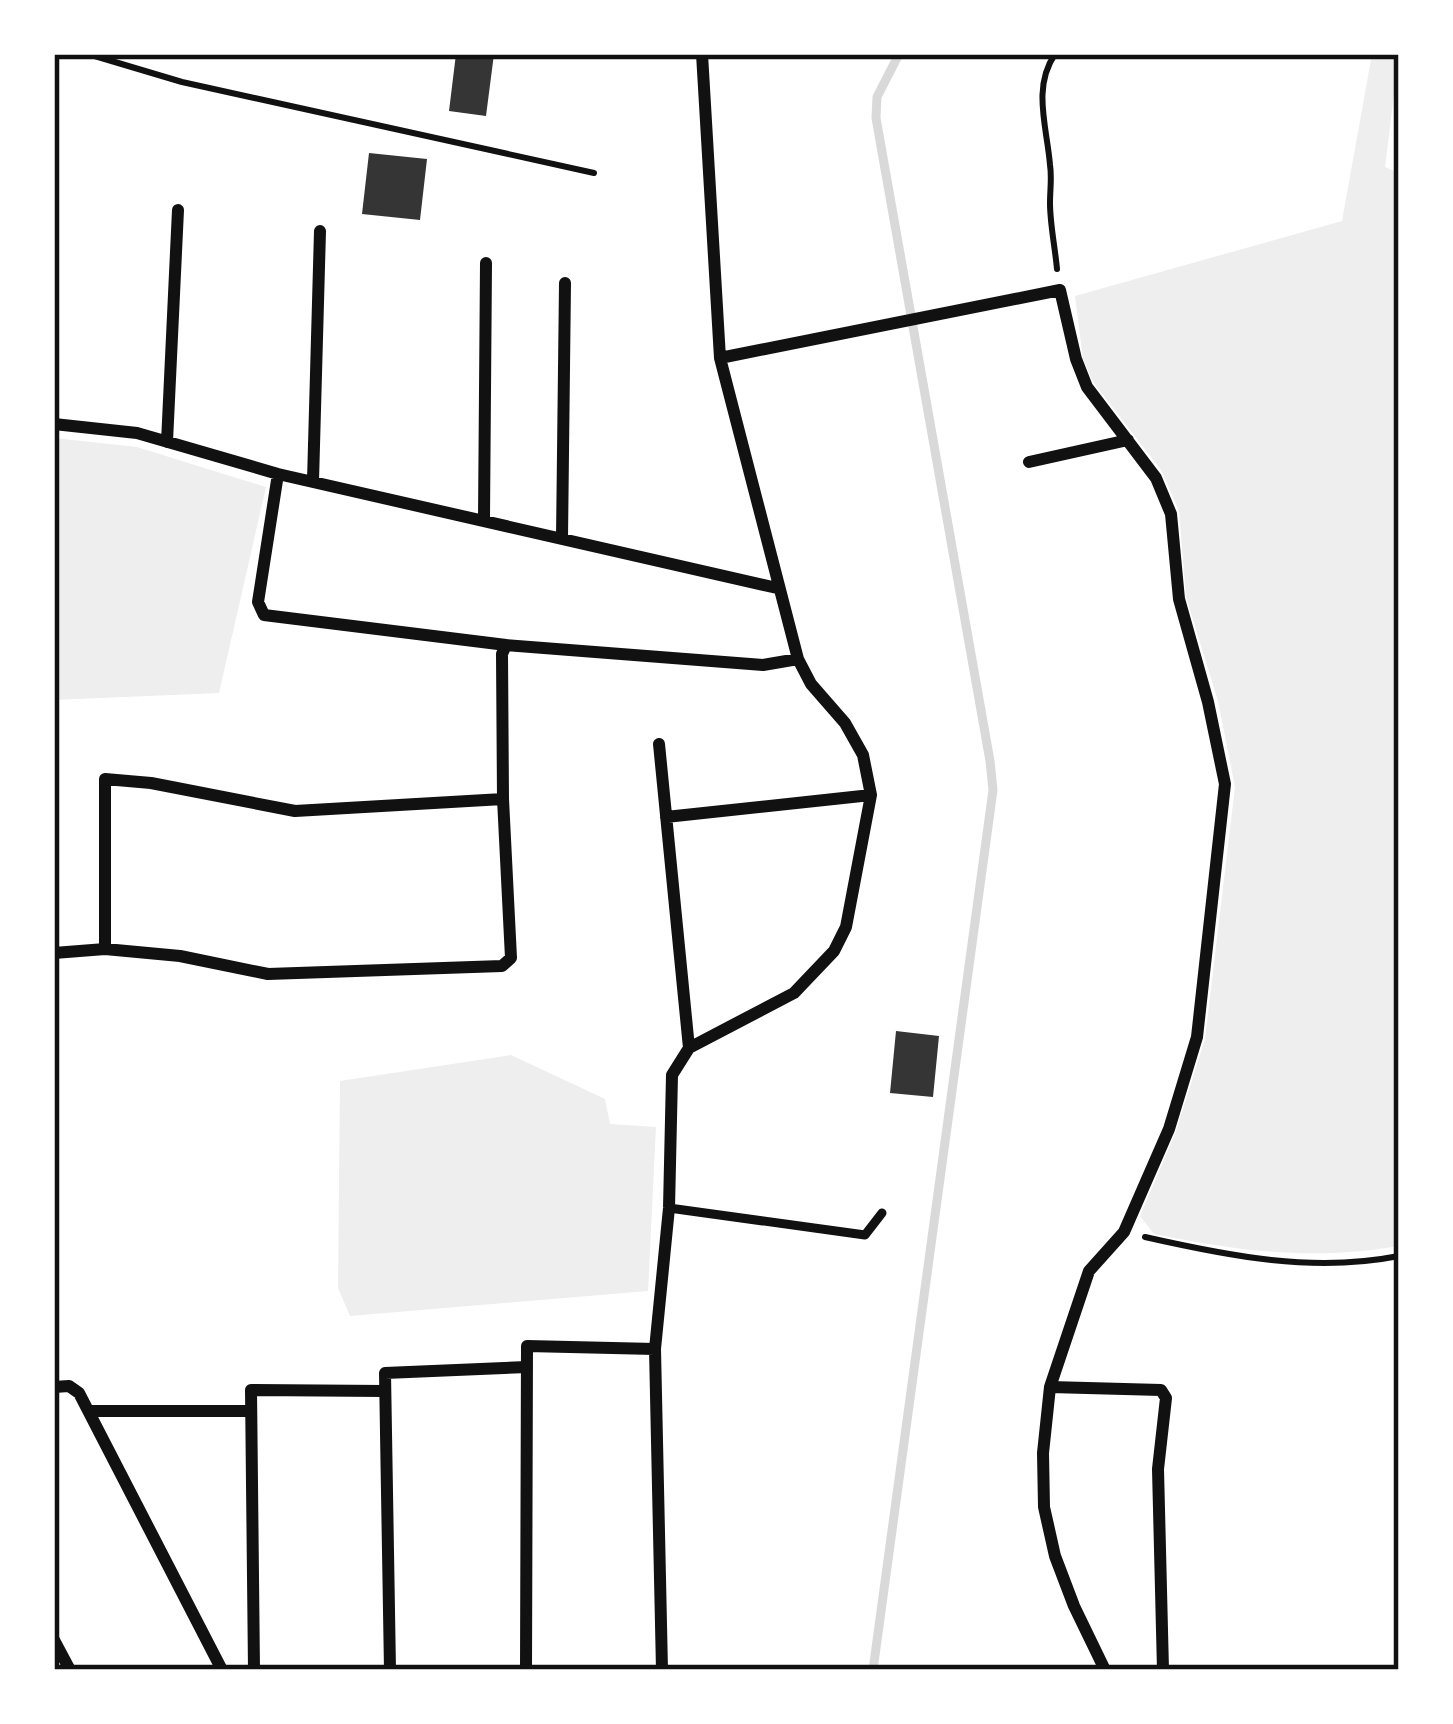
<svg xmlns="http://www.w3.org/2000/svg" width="1453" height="1724" font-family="'Archivo Narrow',sans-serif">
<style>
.green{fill:#eee}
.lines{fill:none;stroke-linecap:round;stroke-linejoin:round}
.stream{stroke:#d9d9d9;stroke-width:9}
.building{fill:#353535}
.path{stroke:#111;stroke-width:6}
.service{stroke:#111;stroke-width:9}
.minor{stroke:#111;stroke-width:12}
.neatline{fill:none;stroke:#111;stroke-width:4.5}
</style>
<rect width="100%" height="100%" fill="#fff"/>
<path class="green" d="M1372,54H1399L1385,167L1399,173V1246C1314,1261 1237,1251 1154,1234L1140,1216L1175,1134L1205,1039L1235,787L1218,701L1186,597L1179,511L1161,470L1093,382L1083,359L1075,296L1342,221Z
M54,438L137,447L266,487L219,693L54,700Z
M511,1055L605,1099L610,1124L656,1127L648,1291L350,1316L338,1288L340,1081Z"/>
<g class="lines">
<path class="stream" d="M873,1670L993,790L990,761L876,118L877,97L899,54"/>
</g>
<path class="building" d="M456,54H494L486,116L449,111Z
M369,153L427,159L420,220L362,214Z
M896,1031L939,1036L933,1097L890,1093Z"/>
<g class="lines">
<path class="path" d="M88,54L182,82L594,173
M1055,54C1032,88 1047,127 1050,165C1052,177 1050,190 1050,203C1050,224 1055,247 1057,269
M1145,1237C1229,1256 1313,1273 1399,1256"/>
<path class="service" d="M669,1208L865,1235L882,1213"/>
<path class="minor" d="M720,358L1060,290L1076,359L1087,387L1156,478L1171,514L1179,599L1208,702L1225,784L1197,1037L1169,1129L1124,1232L1089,1271L1050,1387L1043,1453L1044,1507L1055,1556L1074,1606L1105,1670
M54,424L137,433L278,474L777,588
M167,442L178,210
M1029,462L1128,440
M278,474L258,602L264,615L506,645
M313,481L320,231
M484,519L486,263
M562,538L565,283
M659,744L689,1048
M666,817L871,795
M105,949V779L151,783L295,811L503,799
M54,953L105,949L180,956L268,974L502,966L511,958L503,799L502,654L506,645L763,665L798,659
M54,1387L69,1386L79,1393L222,1670
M1050,1387L1161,1390L1166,1398L1158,1469L1163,1670
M89,1411H251
M54,1640L70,1670
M254,1670L251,1390L384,1391
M390,1670L385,1373L527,1367
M526,1670L527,1346L655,1349
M662,1670L655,1349L669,1208L672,1075L689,1048L794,993L834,951L846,927L871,795L863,755L845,723L811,684L798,659L720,358L702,54"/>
</g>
<rect width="1453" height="1724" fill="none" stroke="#ffffff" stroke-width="114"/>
<rect x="57" y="57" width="1339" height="1610" class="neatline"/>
</svg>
